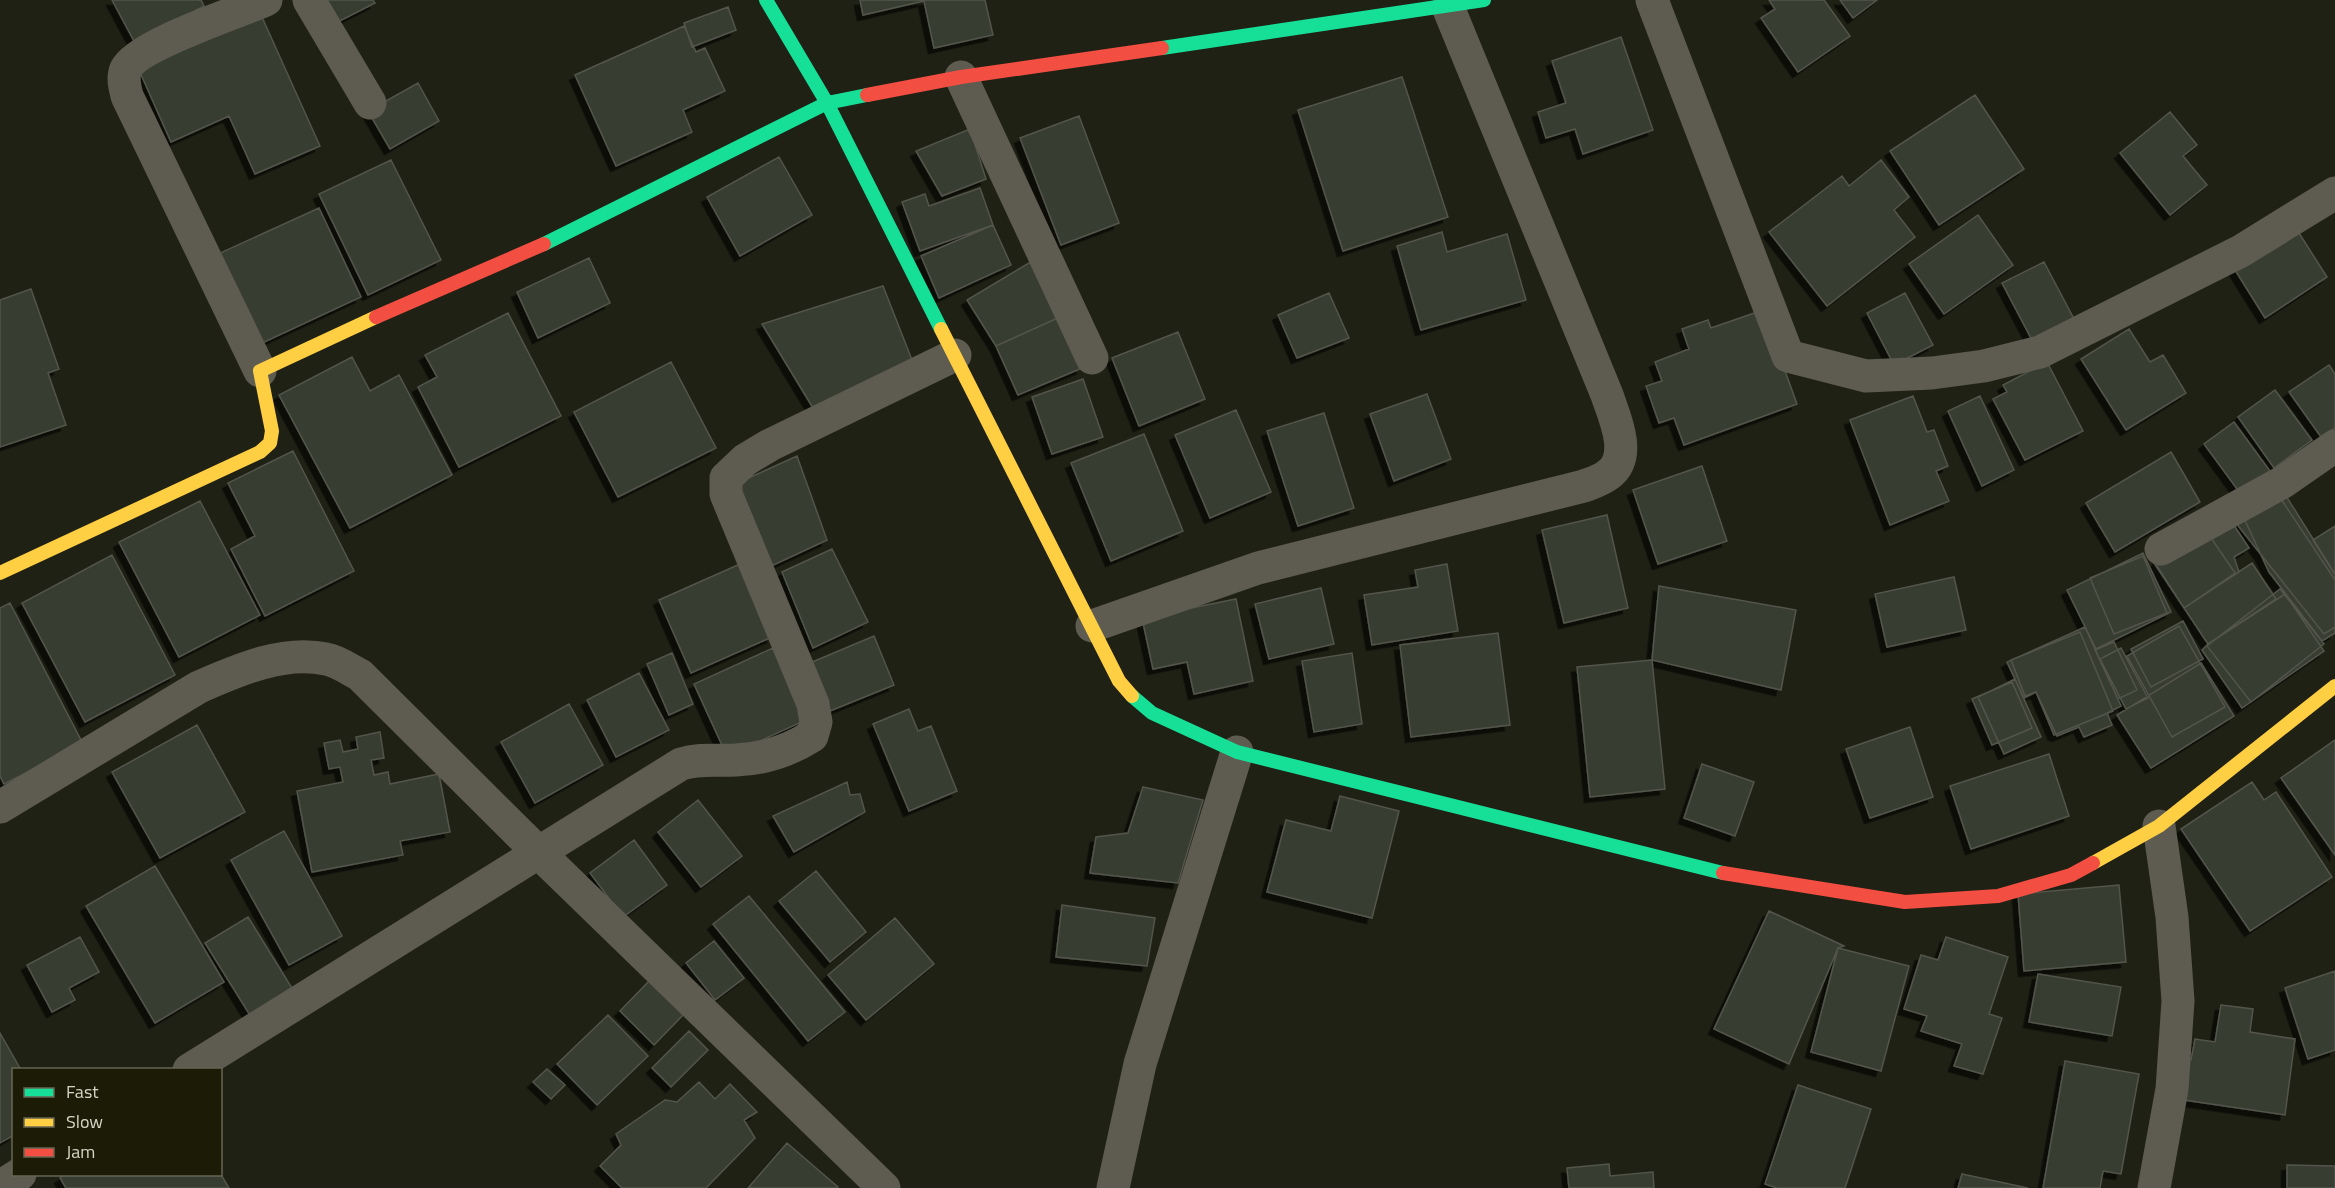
<svg xmlns="http://www.w3.org/2000/svg" width="2335" height="1188" font-family="'Titillium Web',sans-serif">
<style>
.building{fill:#393c32;stroke:#52554b;stroke-width:1.5;filter:url(#shadow)}
.lines{fill:none;stroke-linecap:round;stroke-linejoin:round}
.street{stroke:#5e5b50;stroke-width:33}
.fast{stroke:#16e098;stroke-width:14}
.slow{stroke:#ffcf43;stroke-width:14}
.jam{stroke:#f24e42;stroke-width:14}
</style>
<defs>
<filter id="shadow"><feDropShadow dx="-5.5" dy="5.5" stdDeviation="0" flood-color="#0009"/></filter>
</defs>
<rect width="100%" height="100%" fill="#202115"/>
<path class="building" d="M112,0H201L204,6L135,43Z
M315,0H373L375,3L328,27Z
M860,0H985L993,35L934,48L924,1L863,15Z
M1769,0H1824L1850,36L1798,72L1761,18L1775,9Z
M1840,0H1877L1853,18Z
M257,6L320,146L255,174L229,116L171,142L135,61Z
M728,7L736,30L692,47L684,23Z
M684,26L696,52L705,48L725,91L683,110L692,132L616,166L575,75Z
M1621,37L1653,130L1583,154L1575,129L1546,138L1538,112L1566,103L1552,61Z
M1402,77L1448,217L1343,251L1298,110Z
M418,83L439,121L390,149L368,111Z
M1975,95L2024,169L1939,225L1890,151Z
M2170,112L2197,145L2183,156L2207,185L2170,215L2120,153Z
M1079,116L1119,223L1061,245L1020,138Z
M970,129L986,179L942,196L916,151Z
M779,157L812,215L740,256L707,197Z
M391,160L441,260L368,295L319,194Z
M1881,160L1909,197L1894,210L1915,237L1827,306L1769,232L1842,176L1849,186Z
M980,188L993,225L920,251L902,202L925,194L929,206Z
M319,208L361,297L260,344L218,254Z
M1978,215L2013,265L1944,314L1909,264Z
M2292,222L2327,277L2265,318L2230,262Z
M993,225L1011,265L939,298L921,256Z
M1442,232L1447,252L1507,234L1526,300L1421,330L1397,246Z
M589,258L610,303L538,338L517,292Z
M1034,260L1060,317L996,346L967,300Z
M2044,262L2074,319L2032,340L2002,283Z
M883,286L914,365L813,408L762,324Z
M31,289L59,369L48,373L66,425L0,447V300Z
M1329,293L1349,338L1297,358L1278,315Z
M1905,293L1933,345L1894,365L1867,313Z
M1763,310L1797,404L1684,445L1674,418L1659,423L1646,386L1662,381L1655,362L1689,349L1682,329L1708,320L1711,328Z
M508,313L561,416L459,467L418,387L437,377L425,355Z
M1060,317L1082,368L1018,395L996,346Z
M2129,329L2150,362L2163,355L2186,393L2126,430L2081,359Z
M1178,332L1205,399L1139,426L1112,358Z
M352,357L370,391L399,375L452,475L350,528L279,395Z
M671,362L716,448L618,497L574,412Z
M2047,362L2083,431L2025,460L1993,399L2007,392L2003,385Z
M2329,365L2335,374V428L2321,437L2289,392Z
M1083,379L1103,437L1052,454L1032,397Z
M2275,390L2312,440L2274,468L2238,417Z
M1427,394L1451,459L1394,481L1370,414Z
M1913,396L1927,432L1934,430L1948,466L1936,471L1949,501L1890,525L1850,420Z
M1980,396L2014,470L1982,486L1948,411Z
M1236,410L1271,492L1210,518L1175,435Z
M1324,413L1354,508L1298,526L1267,431Z
M2234,422L2270,471L2240,493L2204,444Z
M1144,434L1183,531L1111,561L1071,463Z
M293,451L354,571L265,616L231,549L255,536L228,483Z
M2171,452L2200,502L2115,552L2086,503Z
M797,456L827,540L767,568L731,486Z
M1702,466L1727,541L1658,564L1633,490Z
M2283,491L2335,574V633L2322,641L2269,572L2243,516Z
M2281,499L2335,580V627L2324,634L2232,518Z
M200,501L260,615L179,657L119,542Z
M1607,515L1628,608L1564,623L1542,530Z
M2229,518L2249,548L2234,557L2239,572L2184,608L2157,566Z
M2335,526V575L2313,540Z
M2205,529L2235,573L2184,608L2154,563Z
M832,549L868,622L813,648L782,572Z
M2143,553L2171,612L2096,649L2067,590Z
M112,555L175,675L85,722L22,603Z
M2143,556L2167,613L2114,634L2090,578Z
M2252,563L2276,599L2208,644L2184,608Z
M740,564L772,637L691,673L659,600Z
M1447,564L1458,631L1372,645L1364,595L1418,587L1415,570Z
M1954,577L1966,630L1887,647L1875,594Z
M1659,586L1796,610L1781,690L1652,660Z
M1321,588L1334,644L1269,659L1255,604Z
M2280,589L2324,644L2251,702L2207,646Z
M2285,594L2324,651L2242,708L2202,650L2208,644Z
M1236,599L1253,681L1194,694L1187,662L1153,669L1142,618Z
M10,603L83,744L4,784L0,776V608Z
M2183,621L2203,659L2151,687L2131,649Z
M2179,626L2225,707L2172,737L2127,656Z
M2085,627L2121,706L2107,713L2112,725L2084,737L2079,727L2057,736L2036,692L2024,698L2007,662Z
M2080,632L2113,711L2054,735L2036,692L2025,696L2011,660Z
M1498,633L1510,725L1411,737L1400,645Z
M874,636L894,685L830,711L810,663Z
M2114,642L2137,690L2118,699L2095,650Z
M773,648L806,720L727,756L694,684Z
M2121,648L2148,698L2126,709L2100,659Z
M672,653L693,704L669,715L647,664Z
M1352,653L1362,724L1314,732L1302,661Z
M1652,660L1665,789L1590,797L1577,667Z
M2201,663L2234,716L2151,768L2117,715Z
M639,673L669,730L616,757L587,700Z
M2015,679L2041,737L2004,754L1978,697Z
M2012,682L2032,728L1992,745L1972,699Z
M569,704L603,765L535,803L501,742Z
M909,709L918,731L931,726L957,791L909,811L873,724Z
M197,725L245,812L160,858L112,772Z
M1910,727L1933,797L1870,818L1846,749Z
M380,732L384,758L371,760L374,775L388,772L390,784L439,774L450,832L400,841L403,855L312,872L297,791L343,782L340,767L329,769L324,743L340,740L343,752L358,749L356,737Z
M2335,740V855L2281,778Z
M2049,754L2069,816L1971,849L1950,786Z
M1702,764L1754,782L1735,836L1684,818Z
M847,782L850,795L860,794L865,812L794,852L773,816Z
M2252,782L2264,800L2276,792L2332,877L2250,931L2181,829Z
M1143,787L1203,800L1178,883L1090,873L1096,837L1128,833Z
M1340,796L1399,811L1372,918L1267,892L1286,820L1331,831Z
M698,800L742,856L701,887L658,832Z
M284,831L342,936L289,965L231,860Z
M634,840L667,885L623,917L590,873Z
M155,866L224,982L155,1023L86,906Z
M816,871L866,932L830,962L779,901Z
M2119,885L2126,962L2024,971L2018,894Z
M749,896L845,1012L808,1041L713,924Z
M1062,905L1155,918L1147,966L1056,957Z
M1769,911L1844,946L1838,948L1789,1064L1714,1029Z
M248,917L295,993L253,1020L205,943Z
M895,918L934,964L866,1020L828,975Z
M80,937L99,972L69,988L75,1000L52,1012L27,965Z
M1946,937L2008,957L1989,1014L2002,1018L1983,1074L1954,1066L1962,1044L1921,1031L1927,1016L1904,1009L1921,955L1938,960Z
M714,941L744,978L715,1000L686,963Z
M1838,948L1909,966L1881,1071L1811,1052Z
M2335,971V1050L2308,1059L2285,988Z
M2038,974L2121,987L2112,1036L2029,1022Z
M650,980L684,1014L654,1045L620,1011Z
M2221,1005L2253,1009L2250,1032L2295,1039L2285,1115L2171,1098L2178,1058L2191,1060L2195,1039L2215,1042Z
M608,1015L648,1056L597,1105L557,1064Z
M689,1031L708,1050L671,1087L652,1068Z
M0,1033L21,1070H14V1135L0,1143Z
M2065,1061L2139,1074L2121,1174L2103,1171L2100,1188H2043Z
M547,1069L565,1085L551,1099L533,1082Z
M699,1082L715,1099L730,1084L757,1112L744,1120L755,1138L706,1188H622L600,1166L621,1145L616,1134L665,1100L677,1102Z
M1798,1085L1871,1109L1845,1188H1777L1765,1184Z
M787,1143L838,1187L837,1188H748Z
M1609,1164L1610,1176L1653,1172L1654,1188H1569L1567,1168Z
M2287,1165L2335,1166V1188H2287Z
M220,1173L229,1188H66L60,1178L66,1174Z
M1962,1174L2028,1188H1958Z"/>
<g class="lines">
<path class="street" d="M309,0L370,103
M1652,0L1788,356L1866,376L1932,373L1984,366L2040,352L2241,251L2335,193
M961,77L1092,358
M260,371L127,96C125,87 122,78 126,69C137,45 239,12 266,0
M2161,549L2283,482L2335,446
M1092,626L1258,568L1584,486C1592,483 1602,480 1609,474C1633,456 1614,416 1607,395L1448,7
M0,807L199,687C238,670 283,650 326,659C338,661 350,670 360,675L539,853L884,1188
M189,1070L681,764C700,758 717,761 736,760C763,759 790,750 812,736L816,722L813,704L726,494V478L745,460L770,445L955,355
M0,1187L20,1174
M1113,1188L1140,1064L1237,752
M2154,1188L2172,1089L2178,1001L2172,917L2159,826"/>
<path class="fast" d="M766,0L827,103L941,329
M1162,48L1484,0
M544,244L827,103L867,95
M1132,696L1152,713L1237,752L1723,873"/>
<path class="slow" d="M941,329L1119,681L1132,696
M0,573L260,452L270,443L272,431L260,371L376,317
M2093,863L2159,826L2335,686"/>
<path class="jam" d="M867,95L961,77L1162,48
M376,317L544,244
M1723,873L1905,902L1998,896L2071,875L2093,863"/>
</g>
<rect x="12" y="1068" width="210" height="108" fill="#1c1c06" stroke="#666653" stroke-width="1.5"/>
<rect x="24" y="1088" width="30" height="9" fill="#16e098" stroke="#666653" stroke-width="1.5"/>
<text x="66" y="1098" font-size="18" fill="#d4d5c7">Fast</text>
<rect x="24" y="1118" width="30" height="9" fill="#ffcf43" stroke="#666653" stroke-width="1.5"/>
<text x="66" y="1128" font-size="18" fill="#d4d5c7">Slow</text>
<rect x="24" y="1148" width="30" height="9" fill="#f24e42" stroke="#666653" stroke-width="1.5"/>
<text x="66" y="1158" font-size="18" fill="#d4d5c7">Jam</text>
</svg>
